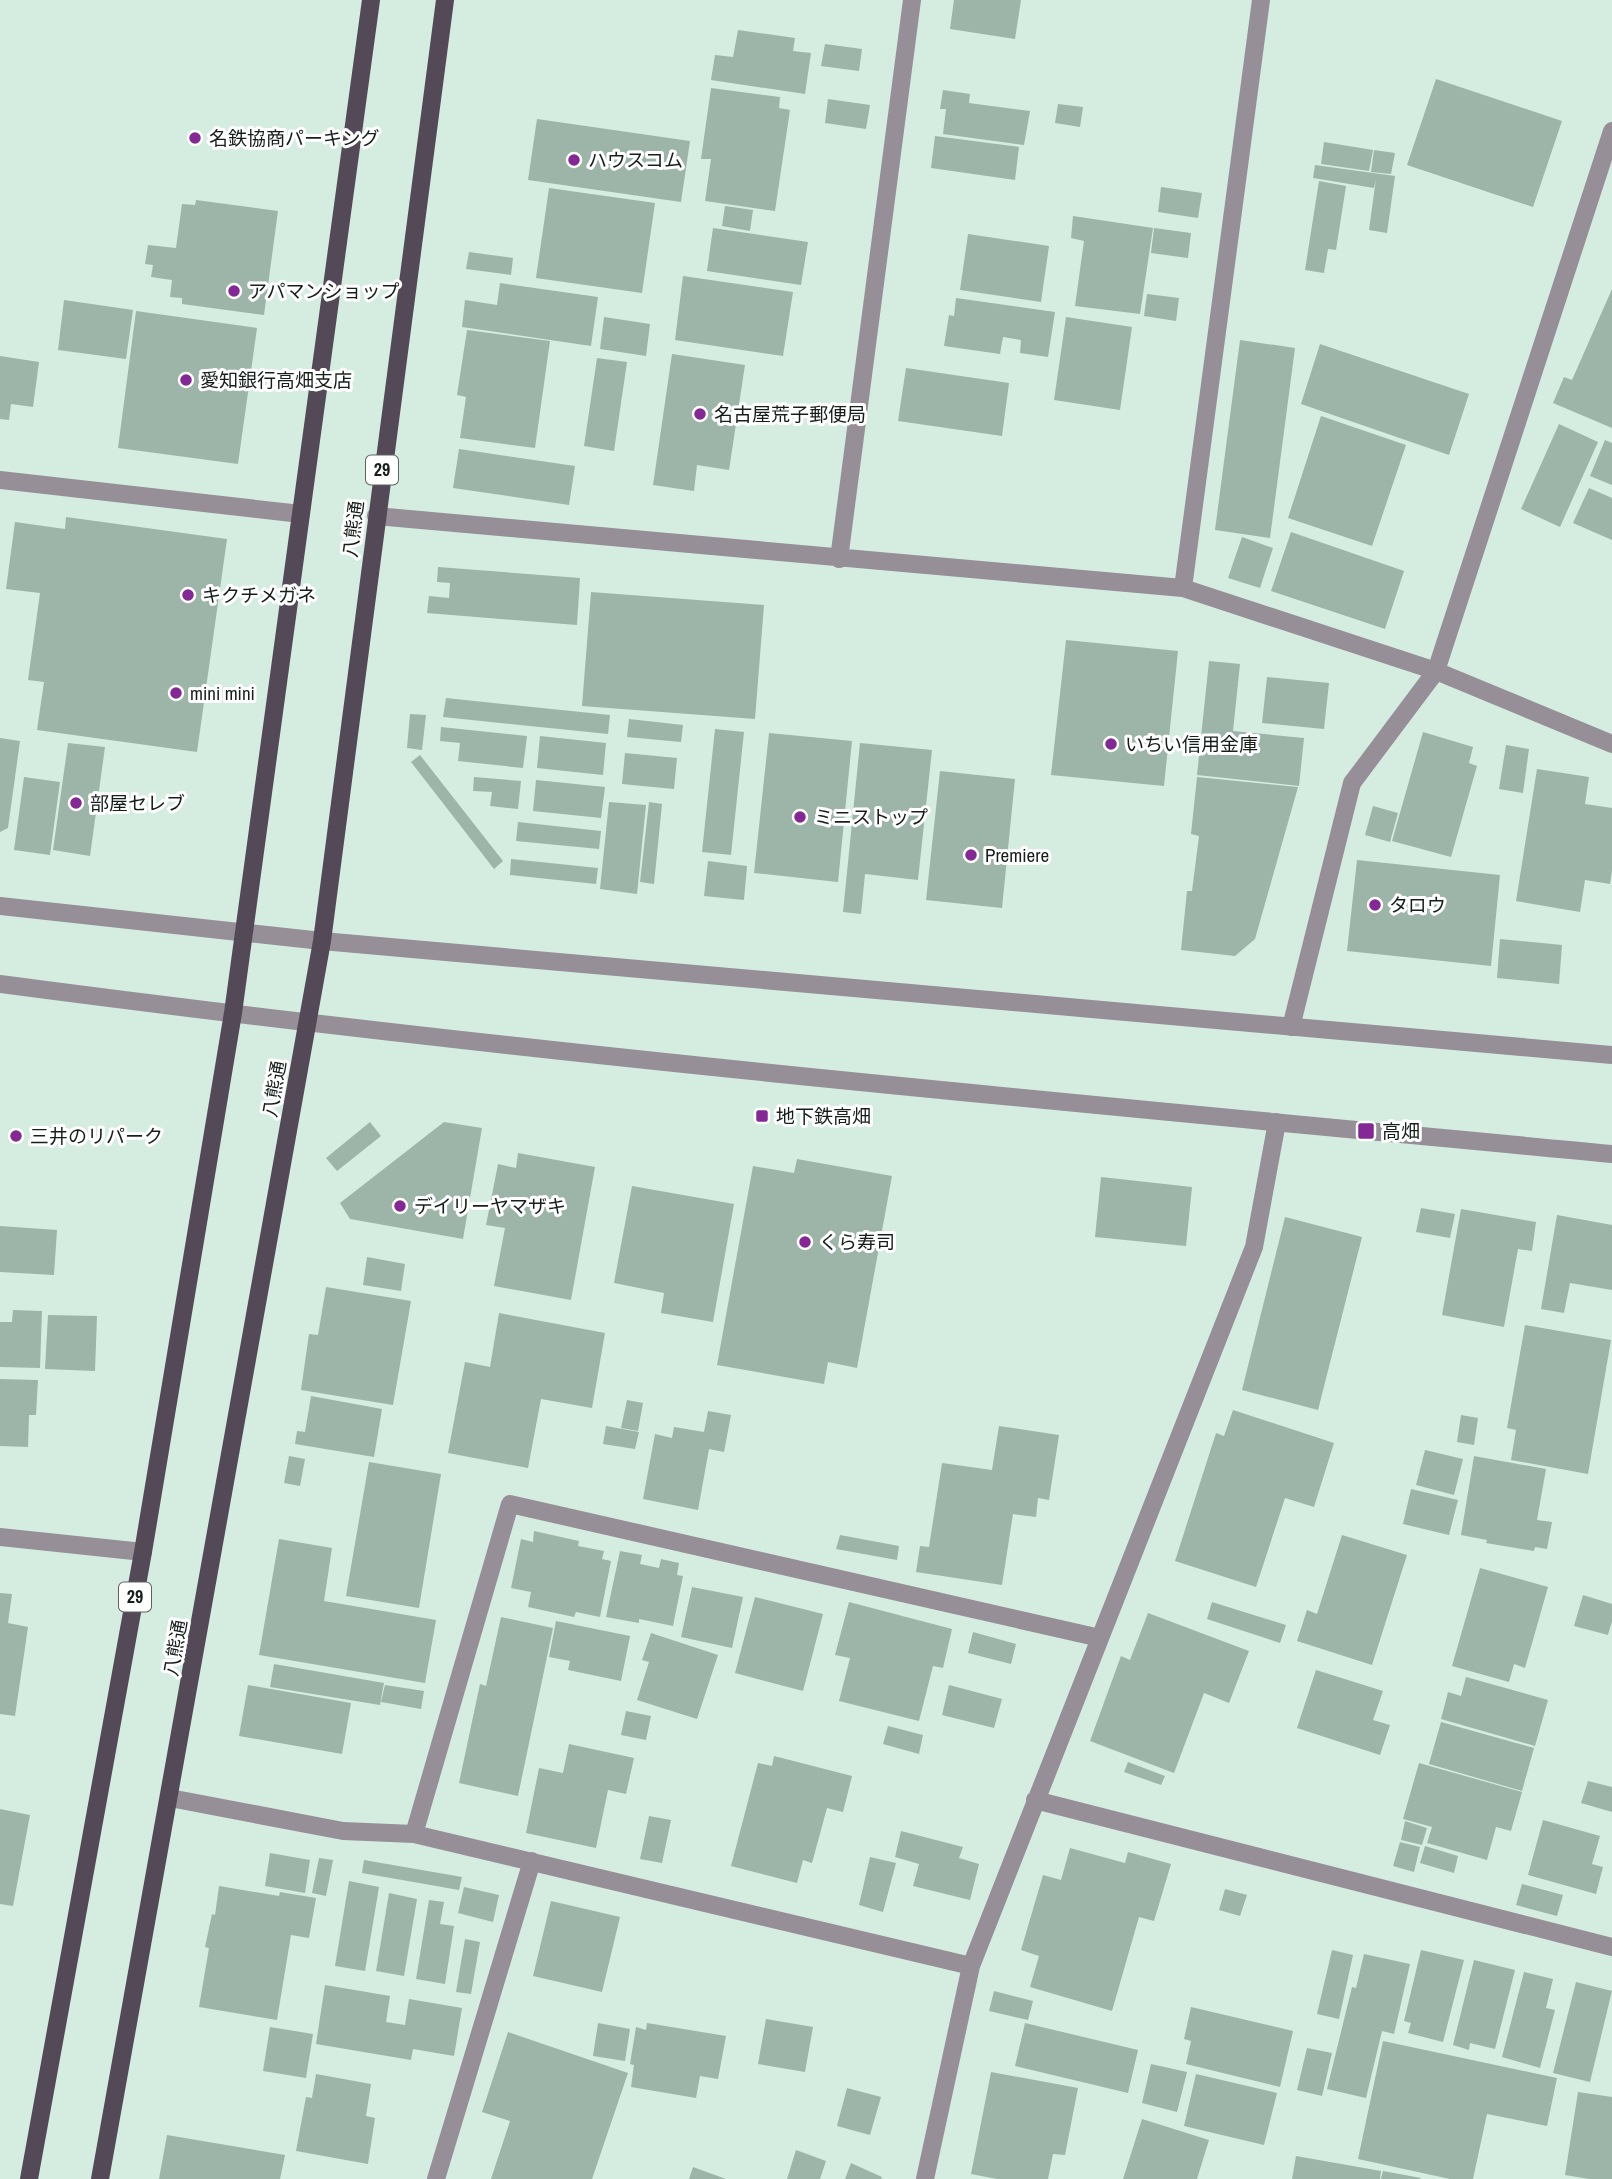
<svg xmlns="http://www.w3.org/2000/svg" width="1612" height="2179" font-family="'Archivo Narrow','Noto Sans JP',sans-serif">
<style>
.building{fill:#9db4a8}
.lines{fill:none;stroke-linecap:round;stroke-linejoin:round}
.minor{stroke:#968f97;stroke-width:18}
.major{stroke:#544956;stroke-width:18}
.poi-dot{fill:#832894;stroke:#fff;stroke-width:2.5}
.labels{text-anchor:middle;stroke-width:6;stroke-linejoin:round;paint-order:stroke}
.shield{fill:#fff;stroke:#5c625f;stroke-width:2}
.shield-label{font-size:18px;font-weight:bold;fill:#161e1a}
.poi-label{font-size:19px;fill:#161e1a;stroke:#fff;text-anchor:start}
.street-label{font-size:19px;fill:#161e1a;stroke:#fff}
</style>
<rect width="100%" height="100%" fill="#d5ede1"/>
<path class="building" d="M954,0H1021L1015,39L950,29Z
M738,30L795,38L793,51L811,53L805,94L711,80L715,55L733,57Z
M825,44L862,49L859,71L821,66Z
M1436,79L1562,121L1533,207L1407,165Z
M711,88L780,97L779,108L790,110L775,211L705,201L711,159H701Z
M943,90L970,94L969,103L1030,111L1024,145L943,134L946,109H940Z
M828,99L870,105L866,129L825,123Z
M1058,104L1083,107L1080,127L1055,123Z
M537,119L690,141L681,202L528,180Z
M935,136L1019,147L1015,180L931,168Z
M1324,142L1373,150L1369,171L1321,164Z
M1374,150L1395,153L1391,174L1371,172Z
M1315,165L1395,176L1387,233L1369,230L1376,179L1374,188L1313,178Z
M1319,181L1346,186L1336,250L1328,249L1324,273L1305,270Z
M1161,187L1202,193L1198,218L1158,212Z
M549,188L655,203L642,293L536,278Z
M196,200L278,211L264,315L182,304V298L170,297L172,280L151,277L153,265L145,264L148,245L176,248L182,204L195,205Z
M725,206L753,210L750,231L722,226Z
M1073,216L1153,228L1140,314L1075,306L1084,241L1071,238Z
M713,228L808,242L801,285L707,271Z
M1154,228L1191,233L1188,258L1151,253Z
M968,234L1049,246L1041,302L960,290Z
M469,252L513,258L511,275L466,269Z
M683,276L793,292L783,356L675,340Z
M500,283L598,297L591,346L462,327L465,300L497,305Z
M1612,289V428L1553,403L1564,377L1572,380Z
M1147,294L1179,298L1176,321L1144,316Z
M956,298L1055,312L1048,357L1020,353L1021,340L1003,337L1000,354L944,346L949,315L954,316Z
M64,300L133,310L126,359L58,350Z
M136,311L257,328L238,464L118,448Z
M604,317L650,324L646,356L600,349Z
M1066,317L1132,327L1120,410L1054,400Z
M467,330L550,341L535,448L460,438L466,397L457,395Z
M1240,340L1295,348L1270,538L1215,530Z
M1320,344L1469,394L1449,455L1301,404Z
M672,354L745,365L729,470L697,465L694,491L653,485Z
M0,356L39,362L33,407L11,404L9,420L0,419Z
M597,358L627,362L614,451L584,446Z
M906,368L1009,383L1002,436L898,421Z
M1321,416L1406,445L1372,546L1288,518Z
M1559,424L1598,442L1560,527L1521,509Z
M1605,440L1612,443V485L1590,476Z
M459,449L575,466L569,505L453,488Z
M1589,488L1612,498V540L1573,523Z
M66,517L227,539L197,752L37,730L44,682L28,680L40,593L6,589L15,522L65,529Z
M1291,532L1404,571L1385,629L1271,591Z
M1242,537L1273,548L1260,588L1228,578Z
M438,567L580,578L577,625L427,613L429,596L449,598L450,583L437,582Z
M591,592L764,605L755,719L582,706Z
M1066,640L1178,651L1164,786L1051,775Z
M1209,661L1240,664L1233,731L1304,738L1299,786L1197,775Z
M1267,677L1329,683L1324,729L1262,723Z
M446,698L610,715L608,734L443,717Z
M410,714L426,715L422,750L407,748Z
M629,719L683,725L681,742L627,737Z
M441,727L527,736L523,768L458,761L460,743L440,741Z
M715,729L744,732L731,855L702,852Z
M1423,732L1473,747L1469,763L1477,766L1451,857L1392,841Z
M769,733L852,741L838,882L754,873Z
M540,736L606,743L603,775L537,768Z
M0,738L20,741L8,828L0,832Z
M68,743L105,747L90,856L53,850Z
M860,743L932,750L918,880L865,874L861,914L843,912Z
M1506,745L1529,749L1523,793L1499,789Z
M625,753L677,758L674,789L622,784Z
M420,755L503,861L494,869L411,762Z
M1537,769L1589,777L1585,804L1612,808V871L1610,884L1585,880L1580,912L1516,901Z
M940,771L1015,779L1002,908L926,900Z
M24,777L60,782L50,855L14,850Z
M474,777L521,781L518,809L490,806L492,792L473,791Z
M1197,777L1298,787L1255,939L1235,956L1181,950L1187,891H1192L1199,836L1191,834Z
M536,780L605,787L601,818L533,811Z
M609,802L646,805L637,894L600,889Z
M649,802L662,804L654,884L640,882Z
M1373,806L1398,813L1390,842L1365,835Z
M518,822L601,831L599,849L516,841Z
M511,859L598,868L596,884L510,875Z
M1357,860L1500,875L1491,966L1347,951Z
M708,861L747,866L744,900L704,896Z
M1500,939L1562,945L1559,984L1497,978Z
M370,1122L381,1136L337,1171L326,1158Z
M444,1122L482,1128L463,1239L350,1219L340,1203Z
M518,1153L595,1167L571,1300L494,1286L505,1228L486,1225L498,1164L516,1168Z
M797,1159L892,1176L857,1368L828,1362L824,1384L717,1365L753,1166L794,1173Z
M1101,1177L1192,1187L1186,1246L1095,1237Z
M632,1186L734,1204L713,1322L661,1313L664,1293L614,1283Z
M1421,1208L1455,1214L1450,1238L1416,1232Z
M1461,1209L1536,1222L1532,1251L1518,1249L1504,1327L1442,1315Z
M1557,1215L1612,1225V1290L1570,1283L1564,1313L1541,1309Z
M1285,1217L1362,1237L1318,1410L1242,1390Z
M0,1226L57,1230L54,1275L0,1272Z
M367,1257L405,1264L401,1291L363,1285Z
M326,1287L411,1301L393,1405L301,1390L309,1334L318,1335Z
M13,1310L42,1311L40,1368L0,1367V1322H12Z
M499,1313L605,1333L592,1408L541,1399L528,1468L448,1453L465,1362L490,1367Z
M48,1315L97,1316L95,1371L45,1369Z
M1525,1325L1611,1340L1588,1474L1511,1460L1516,1430L1507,1428Z
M0,1379L38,1380L36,1415H29L28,1447L0,1446Z
M311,1396L382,1409L374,1457L295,1444L297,1431L305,1432Z
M627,1400L643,1403L638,1431L621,1428Z
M1233,1410L1334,1443L1314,1507L1285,1498L1256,1587L1175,1561L1216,1433L1224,1436Z
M708,1411L731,1415L724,1452L709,1449L698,1510L643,1499L655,1434L672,1438L674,1427L704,1432Z
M1461,1415L1478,1418L1474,1445L1457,1442Z
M606,1426L639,1432L635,1449L603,1444Z
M999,1426L1059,1435L1049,1500L1038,1498L1036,1517L1013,1514L1002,1585L916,1572L920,1546L929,1547L942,1463L992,1470Z
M1425,1450L1463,1459L1454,1495L1416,1485Z
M289,1456L305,1459L300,1486L284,1483Z
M1474,1456L1546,1469L1537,1520L1552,1522L1547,1549L1535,1547L1534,1551L1486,1543L1487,1540L1461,1535Z
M369,1462L441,1474L419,1608L346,1596Z
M1411,1489L1458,1500L1449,1535L1403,1524Z
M534,1531L579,1541L578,1546L604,1551L602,1559L611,1561L600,1617L576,1612L574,1617L528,1607L531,1592L511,1588L521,1539L533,1542Z
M840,1535L899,1546L897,1560L836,1549Z
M1342,1535L1407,1555L1372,1665L1297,1641L1307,1610L1317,1614Z
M279,1539L332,1548L324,1601L436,1620L425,1683L259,1655Z
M620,1551L642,1555L640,1564L659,1568L661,1559L679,1563L677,1575L683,1576L673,1626L639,1619V1623L606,1617Z
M1480,1568L1548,1587L1525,1668L1514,1664L1509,1682L1452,1666Z
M692,1587L743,1597L732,1648L681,1637Z
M0,1593L12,1594L8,1623L28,1627L15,1716L0,1714Z
M1583,1595L1612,1604V1621L1608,1635L1574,1626Z
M755,1597L823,1614L803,1691L735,1673Z
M849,1602L952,1629L943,1668L933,1666L919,1721L839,1701L850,1658L835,1655Z
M1212,1602L1286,1625L1280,1643L1207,1619Z
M1148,1613L1249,1651L1229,1703L1204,1693L1174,1773L1090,1741L1121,1656L1130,1660Z
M501,1617L553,1628L518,1796L459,1783L480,1684L486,1686Z
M556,1621L630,1636L621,1681L568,1670L570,1661L549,1657Z
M973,1632L1016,1644L1011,1664L968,1653Z
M651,1633L718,1655L697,1719L637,1700L649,1662L642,1660Z
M274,1664L384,1683L380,1705L270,1687Z
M1316,1670L1383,1691L1373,1720L1390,1725L1380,1755L1297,1728Z
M1466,1677L1548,1700L1535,1746L1441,1719L1448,1692L1461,1696Z
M248,1685L351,1703L342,1754L239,1736Z
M385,1685L424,1691L421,1709L381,1702Z
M949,1685L1002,1699L994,1728L942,1715Z
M626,1711L651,1716L646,1740L621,1735Z
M1441,1722L1534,1748L1522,1791L1429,1764Z
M888,1726L923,1735L919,1754L883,1744Z
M569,1744L634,1758L626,1794L608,1790L596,1848L526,1833L539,1768L563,1773Z
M774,1756L852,1776L843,1812L827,1808L812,1863L803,1860L797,1883L731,1866L758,1763L772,1766Z
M1128,1762L1165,1776L1161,1785L1124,1772Z
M1419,1763L1522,1792L1511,1831L1496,1827L1487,1860L1427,1843L1432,1827L1403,1819Z
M1588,1781L1612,1787V1812L1581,1803Z
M0,1809L30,1815L13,1906L0,1904Z
M649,1816L671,1820L662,1863L640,1859Z
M1543,1820L1600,1836L1592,1864L1603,1867L1596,1894L1528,1875Z
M1405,1821L1427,1828L1422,1845L1401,1840Z
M901,1831L963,1847L959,1858L979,1864L970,1900L913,1886L919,1864L895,1857Z
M1400,1842L1420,1847L1414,1872L1393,1866Z
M1425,1846L1458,1856L1454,1873L1420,1863Z
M1070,1848L1125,1863L1128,1852L1171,1864L1154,1921L1139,1917L1112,2011L1030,1987L1039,1956L1021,1950L1043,1875L1061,1880Z
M270,1853L310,1860L305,1893L265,1886Z
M870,1857L896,1863L883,1912L859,1905Z
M319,1858L333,1860L326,1896L312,1893Z
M364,1860L462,1877L459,1890L362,1873Z
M349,1881L379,1887L365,1971L335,1966Z
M1522,1884L1563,1895L1557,1916L1516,1905Z
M219,1886L279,1896L280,1892L316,1898L309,1938L291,1935L277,2020L199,2007L209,1948L205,1947L212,1914L215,1915Z
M464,1887L499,1895L493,1922L458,1913Z
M1225,1889L1247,1895L1240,1916L1219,1910Z
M389,1893L417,1899L404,1976L376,1971Z
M429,1900L444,1902L440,1924L454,1926L445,1984L416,1979Z
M551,1901L620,1917L602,1992L533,1976Z
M465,1939L480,1942L471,1994L456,1992Z
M1332,1950L1353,1955L1339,2019L1317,2014Z
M1421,1950L1464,1960L1443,2042L1408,2033L1411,2023L1404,2021Z
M1364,1954L1410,1964L1394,2034L1382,2031L1366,2098L1327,2089L1352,1987L1356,1988Z
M1474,1960L1515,1970L1495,2049L1470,2043L1469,2050L1453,2045Z
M1524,1972L1553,1979L1546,2008L1555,2010L1540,2068L1502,2057Z
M1576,1982L1612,1991L1590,2082L1553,2073Z
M325,1985L390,1996L386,2022L405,2025L409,1999L462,2008L454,2056L413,2049L411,2060L316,2044Z
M994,1991L1033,2001L1028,2020L989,2011Z
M1191,2007L1293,2031L1280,2087L1186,2064L1191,2041L1184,2039Z
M766,2019L813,2027L805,2072L758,2064Z
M598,2023L630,2029L625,2061L593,2056Z
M647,2023L726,2036L718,2079L700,2076L696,2098L631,2087L634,2065L630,2064L636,2027L646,2030Z
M1025,2023L1138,2050L1128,2093L1015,2066Z
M270,2027L313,2034L306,2078L263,2071Z
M508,2032L628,2073L592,2179H491L510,2121L482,2112Z
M1383,2041L1557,2078L1547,2126L1487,2114L1473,2179H1450L1358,2159Z
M1307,2048L1332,2053L1322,2096L1297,2090Z
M1151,2064L1187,2072L1177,2112L1142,2103Z
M991,2072L1078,2088L1065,2155L1053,2154L1048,2179H997L971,2174Z
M316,2074L371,2084L366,2116L375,2118L368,2164L296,2151L306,2097L312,2098Z
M1196,2074L1277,2093L1264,2145L1184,2126Z
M847,2088L881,2097L870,2135L837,2126Z
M1578,2092L1612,2097V2179H1589L1565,2175Z
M1142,2119L1209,2140L1197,2179H1123Z
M167,2135L285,2155L280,2179H159Z
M796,2150L826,2161L820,2179H787Z
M1296,2156L1381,2171L1380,2179H1292Z
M851,2163L882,2177L881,2179H845Z
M693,2167L726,2179H689Z
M1383,2171L1421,2178L1420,2179H1381Z"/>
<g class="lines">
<path class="minor" d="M0,480L301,514
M376,516L1183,588L1436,671L1612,744
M839,559L912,0
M1183,588L1261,0
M0,906L322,941L1612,1055
M0,984C536,1055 1074,1103 1612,1154
M1291,1027L1352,783L1436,671L1612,131
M0,1537L143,1552
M170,1798L343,1831L414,1834L971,1966
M1035,1800L1612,1947
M414,1834L510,1504L1100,1638
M436,2179L532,1861
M925,2179L971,1966L1254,1247L1277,1122"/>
<path class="major" d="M29,2179L143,1552L233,1013L371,0
M100,2179L322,941L445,0"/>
</g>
<g class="poi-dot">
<circle cx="195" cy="138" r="7"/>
<circle cx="574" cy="160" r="7"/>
<circle cx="234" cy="291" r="7"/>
<circle cx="186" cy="380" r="7"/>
<circle cx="700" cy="414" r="7"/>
<circle cx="188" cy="595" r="7"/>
<circle cx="176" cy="693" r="7"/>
<circle cx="1111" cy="744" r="7"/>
<circle cx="76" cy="803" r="7"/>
<circle cx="800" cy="817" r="7"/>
<circle cx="971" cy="855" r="7"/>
<circle cx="1375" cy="905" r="7"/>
<rect x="755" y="1109" width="14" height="14" rx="3.5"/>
<rect x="1357" y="1122" width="18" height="18" rx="3.5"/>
<circle cx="16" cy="1136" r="7"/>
<circle cx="400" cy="1206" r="7"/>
<circle cx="805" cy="1242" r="7"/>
</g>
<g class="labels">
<g class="shield">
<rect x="366" y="455.5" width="32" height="29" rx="5"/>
<rect x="119" y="1582.5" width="32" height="29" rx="5"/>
</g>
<g class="shield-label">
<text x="382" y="476">29</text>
<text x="135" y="1603">29</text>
</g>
<g class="poi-label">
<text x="209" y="145">名鉄協商パーキング</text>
<text x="588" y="167">ハウスコム</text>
<text x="248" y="298">アパマンショップ</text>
<text x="200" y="387">愛知銀行高畑支店</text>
<text x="714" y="421">名古屋荒子郵便局</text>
<text x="202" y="602">キクチメガネ</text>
<text x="190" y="700">mini mini</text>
<text x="1125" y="751">いちい信用金庫</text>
<text x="90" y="810">部屋セレブ</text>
<text x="814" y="824">ミニストップ</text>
<text x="985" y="862">Premiere</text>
<text x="1389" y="912">タロウ</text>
<text x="776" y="1123">地下鉄高畑</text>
<text x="1382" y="1138">高畑</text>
<text x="30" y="1143">三井のリパーク</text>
<text x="414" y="1213">デイリーヤマザキ</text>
<text x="819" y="1249">くら寿司</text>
</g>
<g class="street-label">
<text transform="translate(353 529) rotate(-83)" y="7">八熊通</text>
<text transform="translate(274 1089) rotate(-80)" y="7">八熊通</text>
<text transform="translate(175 1648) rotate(-80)" y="7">八熊通</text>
</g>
</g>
</svg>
